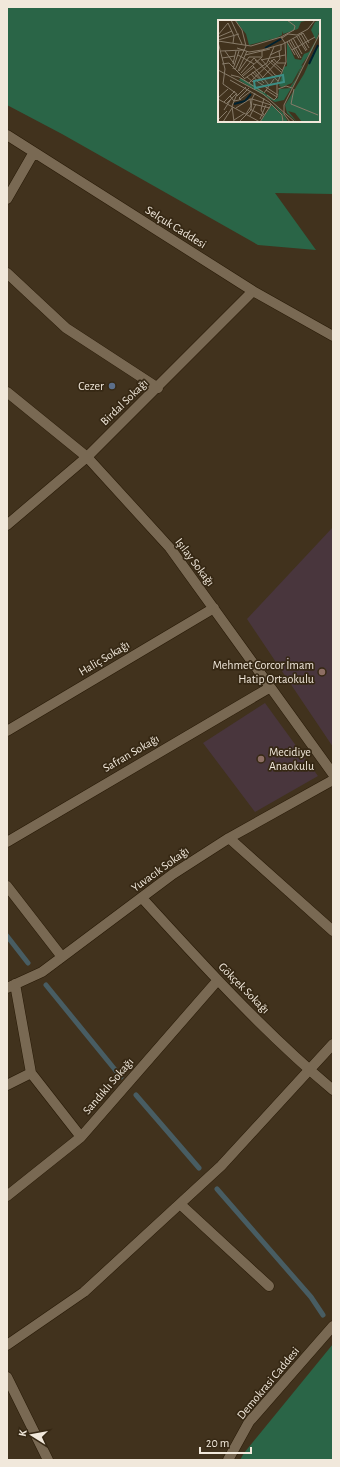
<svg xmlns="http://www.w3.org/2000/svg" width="340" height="1467" font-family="'Alegreya Sans',sans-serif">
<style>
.education{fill:#49363d}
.green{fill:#2a6547;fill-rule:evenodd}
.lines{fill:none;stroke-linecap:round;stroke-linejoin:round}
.stream{stroke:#485d63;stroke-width:5}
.minor-casing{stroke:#271906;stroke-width:11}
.minor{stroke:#796953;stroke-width:10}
.service-dot{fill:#5c6f8a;stroke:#362814;stroke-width:1.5}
.education-dot{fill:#8d6e63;stroke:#362814;stroke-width:1.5}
.labels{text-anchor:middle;stroke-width:3.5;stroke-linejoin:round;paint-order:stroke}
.street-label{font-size:12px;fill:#f1e8db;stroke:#362814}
.poi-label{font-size:12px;fill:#f1e8db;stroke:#362814;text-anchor:end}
.inset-river{fill:none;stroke:#00212f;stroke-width:2}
.inset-road{fill:none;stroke:#877b69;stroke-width:1}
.view{fill:#3c8d84;fill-opacity:0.15;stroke:#3c8d84;stroke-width:2}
.inset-edge{fill:none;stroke:#f1e8db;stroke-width:2}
</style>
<rect width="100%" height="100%" fill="#41321d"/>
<path class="education" d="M333,527V747L247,619Z
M265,703L318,776L255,812L203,743Z"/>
<path class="green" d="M7,7H333V194L275,193L316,250L258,245L62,134L7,105ZM219,21H319V121H219Z
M333,1344V1460H240L244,1453Z"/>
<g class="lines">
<path class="stream" d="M7,936L28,963
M46,985L121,1077
M136,1095L199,1168
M217,1189L311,1297L323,1315"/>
<g class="minor-casing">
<path id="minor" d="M7,135L253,291L333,336
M7,199L34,152
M7,273L66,328L158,388
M7,392L87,457L170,548L333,774
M7,525L87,457L253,291
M7,731L214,608
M229,838L333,931
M7,842L269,688
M7,886L62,957
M142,898C203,965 264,1032 333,1090
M15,984L31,1073L81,1137
M7,988L42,972L173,874L229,838L333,780
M7,1085L31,1073
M7,1196L81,1137L217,981
M180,1204L269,1286
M7,1345L84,1292L221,1166L333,1044
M7,1377L48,1460
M228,1460L249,1422L333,1326"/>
</g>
<use href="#minor" class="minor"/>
</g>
<circle class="service-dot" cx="112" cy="386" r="4"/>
<g class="education-dot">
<circle cx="322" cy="672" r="4"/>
<circle cx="261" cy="759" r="4"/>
</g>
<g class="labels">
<g class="street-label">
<text transform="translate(176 227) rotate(32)" y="4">Selçuk Caddesi</text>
<text transform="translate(124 402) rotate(-44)" y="4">Birdal Sokağı</text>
<text transform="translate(195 562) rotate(53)" y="4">Işılay Sokağı</text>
<text transform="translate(104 658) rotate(-31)" y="4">Haliç Sokağı</text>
<text transform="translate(131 753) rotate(-30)" y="4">Safran Sokağı</text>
<text transform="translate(160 869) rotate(-36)" y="4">Yuvacık Sokağı</text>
<text transform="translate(244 988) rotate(45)" y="4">Gökçek Sokağı</text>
<text transform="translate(108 1086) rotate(-49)" y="4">Sandıklı Sokağı</text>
<text transform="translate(268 1383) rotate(-50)" y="4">Demokrasi Caddesi</text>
</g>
<g class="poi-label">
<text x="104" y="390">Cezer</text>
<text x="314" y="669">Mehmet Corcor İmam<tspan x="314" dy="14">Hatip Ortaokulu</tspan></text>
<text x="269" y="756" text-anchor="start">Mecidiye<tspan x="269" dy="14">Anaokulu</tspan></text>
</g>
</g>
<g transform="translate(218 20)">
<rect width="102" height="102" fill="#41321d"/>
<path d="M17,0H92L83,2L80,9L65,14L64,11V15L58,18L31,25L28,14ZM102,0V10L94,30L83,46L85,45L77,62L66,80L57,82L21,60L23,58L39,67L56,80L60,78L61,69L73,68L72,67L78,59L83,47L74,63L64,67L61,66L66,47L69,46V22L77,39L83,40L86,34L91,32L98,20L93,10L97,2ZM102,18V102H84L77,93L70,91L79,102L69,93L67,85L86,54L94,36L96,37L94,35L101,26ZM55,83L65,93L70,102H66V100L65,102H42L54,85L68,100Z" fill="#2a6547"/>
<path class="inset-river" d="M47,28L63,19M91,44L100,25M16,84L27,81L33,74"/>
<path class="inset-road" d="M13,0L24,24M83,14L91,28M81,16L89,30M0,17L14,11M63,17L76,10L77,6L69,0M79,17L88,31M64,18L70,14L79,15L90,9L97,0M75,18L84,34M0,20V15L10,3L16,16L15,23M0,20L21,14M73,20L83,38M0,21L33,26L63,17L67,23M71,21L81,38M0,22L7,49L5,64L19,74L14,86L16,102M69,22L77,35M19,28L31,32L44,30L65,24L85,13L91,23M74,30L97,17M3,31L26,30M7,31L17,45M20,35L36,44M27,35L52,29M52,35L63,30V25M4,38L17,36M43,39L57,55L62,57M56,39L59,43H68M37,40L60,61M43,40L67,35M50,40L63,52M53,40L64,50M4,44L11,43L27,59M15,44L18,31M35,46L51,65M15,49L21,31M0,50L45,74L77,102M17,50L28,26L24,10L17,0M20,51L29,31M21,51L31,37H43M36,51L44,60M34,52L46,63M23,53L36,38L45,46M33,54L40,62L60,75M13,55L21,57L45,72M24,55L44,37V30M25,56L36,47M29,57L35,62L39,60M44,58L62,39L61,31M26,59L49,43L56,27M12,60L51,82L64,95L65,102M31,63L56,39M60,69L68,66L74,68M76,69L73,84L100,95M48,70L59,77M46,73L56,59M49,75L56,80L59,77V64L68,42L67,23M12,76L16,81L21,80L33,71M19,76L28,67M0,78L10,69M46,78L43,90L46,95M0,79L42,102M23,80L21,78L31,68M6,82L17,71M9,83L18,74M35,84L52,88M18,88L32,79M32,89L45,96M6,90L13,79M28,94L33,86L32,79H34L37,73M32,96L38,84M42,99L48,85M0,100L9,91M16,100L27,93M5,102L14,88M21,102L33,90L34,79L53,85M42,102L53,85M72,102L66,94V85L102,13"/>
<path class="view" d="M65,55L66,62L37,68L36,61Z"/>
<rect width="102" height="102" class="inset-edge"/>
</g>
<rect width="340" height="1467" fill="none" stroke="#f1e8db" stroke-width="16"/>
<g transform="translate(32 1435) rotate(281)" stroke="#362814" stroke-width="3" paint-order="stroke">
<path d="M0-3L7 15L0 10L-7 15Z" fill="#f1e8db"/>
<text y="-6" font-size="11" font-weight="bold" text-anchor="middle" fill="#f1e8db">K</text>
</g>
<path d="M200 1447v6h51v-6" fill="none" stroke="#f1e8db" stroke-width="2"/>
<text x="206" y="1447" font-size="12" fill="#f1e8db" stroke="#362814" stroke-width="3" paint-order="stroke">20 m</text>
</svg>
